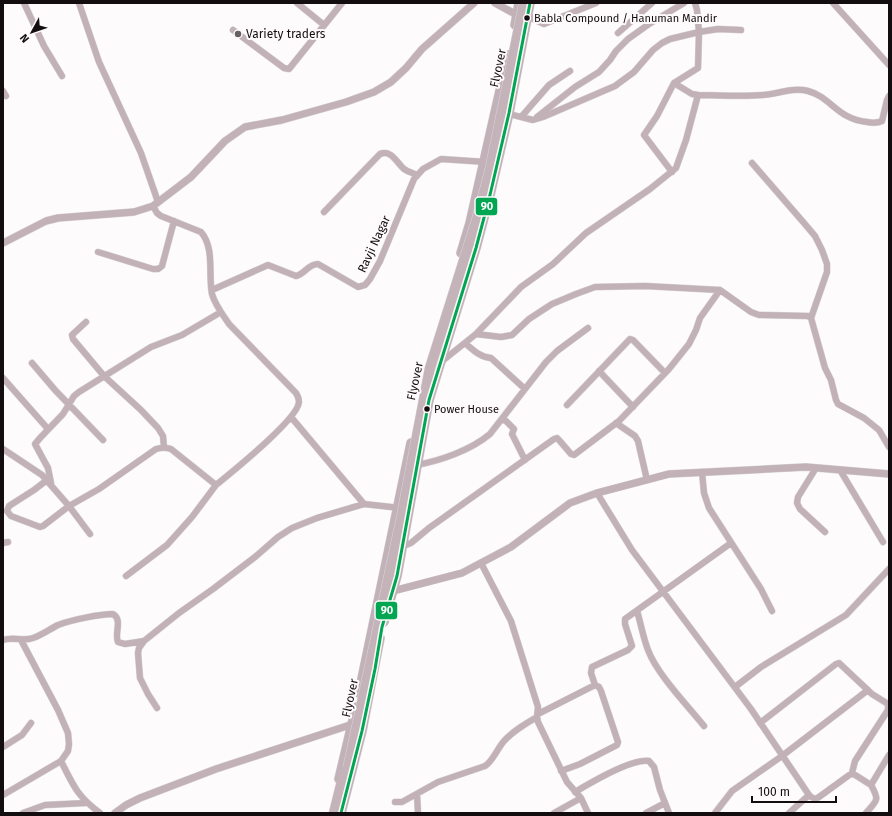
<svg xmlns="http://www.w3.org/2000/svg" width="892" height="816" font-family="'Fira Sans',sans-serif">
<style>
.lines{fill:none;stroke-linecap:round;stroke-linejoin:round}
.minor-casing{stroke:#d8d5d6;stroke-width:7}
.tertiary-casing{stroke:#d8d5d6;stroke-width:8}
.primary-casing{stroke:#d8d5d6;stroke-width:10}
.trunk-casing{stroke:#d8d5d6;stroke-width:11}
.minor{stroke:#c2b1b7;stroke-width:6}
.tertiary{stroke:#c2b1b7;stroke-width:7}
.primary{stroke:#c2b1b8;stroke-width:9}
.trunk{stroke:#c4b4ba;stroke-width:10}
.trunk-bridge-casing{stroke:#d8d5d6;stroke-width:11;stroke-linecap:butt}
.trunk-bridge{stroke:#c4b4ba;stroke-width:10}
.bus-1-casing{stroke:#fefafc;stroke-width:6}
.bus-1{stroke:#00a651;stroke-width:3}
.bus-dot{fill:#130d0f;stroke:#fefafc;stroke-width:1.5}
.poi-dot{fill:#656062;stroke:#fefafc;stroke-width:1.5}
.labels{text-anchor:middle;stroke-width:4;stroke-linejoin:round;paint-order:stroke}
.bus-label{font-size:11px;fill:#130d0f;stroke:#fefafc;text-anchor:start}
.poi-label{font-size:12px;fill:#130d0f;stroke:#fefafc;text-anchor:start}
.street-label{font-size:12px;fill:#130d0f;stroke:#fefafc}
.line-badge{stroke:#fefafc;stroke-width:1.5}
.badge-label{font-size:11px;text-anchor:middle;font-weight:bold;fill:#fff}
</style>
<rect width="100%" height="100%" fill="#fdfbfc"/>
<g class="lines">
<g class="minor-casing">
<path id="minor" d="M24,3L44,46L62,76
M79,3L99,62L141,153L158,202
M297,3L324,25
M695,3L697,10L699,32L718,29L741,30
M833,3L889,65
M527,16L544,24L596,3
M233,30L284,68L289,69L342,3
M618,33L652,3
M3,91L6,96
M698,95C719,95 741,97 763,95C778,94 793,87 808,91C831,97 837,119 867,122C872,123 878,123 882,121L887,100L889,96
M522,116L549,85L570,71
M537,117L575,87L599,72L610,60L616,51L628,39L649,24L684,3
M752,163L804,223L815,236L822,250L827,264V272L811,318L825,368L831,380L836,400L838,404L864,418L879,430L889,447
M672,172L644,135L657,116L674,83
M324,212L380,154C391,149 397,163 404,169C408,172 413,173 417,175
M98,252L153,269H158L162,266L174,221
M212,290L268,265L296,276C305,274 308,264 318,264L358,287L365,285L370,279L380,261L414,179L423,169L441,159L486,162
M86,322L73,334L72,335L73,339L104,376L141,410L158,428L163,436L164,447
M476,334L501,337L512,335L529,319L552,304L576,294L595,287L645,286L720,290L751,312L759,315L808,316L811,318
M465,343C473,350 480,357 491,358L525,389
M441,362L476,334L521,287L553,264L586,233L650,189L676,168L686,140L698,95L692,94L674,83L698,68L699,32L670,39L662,43L653,50L634,72L615,86L543,117L533,120L505,113
M32,363L55,390L103,440
M599,371L633,407
M3,378L48,429
M567,405L630,339L633,340L665,373
M291,417L364,504L400,508
M503,418L514,429L512,434L525,460
M616,423L635,436L638,441L647,480
M3,449L42,475L69,506L99,489L156,449C162,447 166,447 171,449L216,485C232,472 298,419 299,402C299,399 298,396 296,393L229,324C223,315 215,305 212,294C208,275 215,248 201,232L161,216L157,213L153,206
M416,465C440,461 471,450 490,434L546,362L557,351L588,328
M816,468L798,497L797,503L800,509L825,532
M840,470L883,542
M702,472L704,493L709,508L761,589L772,611
M47,480L34,490L9,506L7,511L11,516L40,527L43,526L69,506L90,534
M51,483L48,468L35,444L40,438L63,414L74,396L79,392L151,347L182,335L221,312
M597,493L632,550L751,709L809,795
M3,543L8,542
M401,547L411,543L429,528L554,439L557,438L559,440L571,454L574,455L619,421L669,369L689,344L696,330L700,318L720,290
M481,563L511,621L538,707L537,717L538,722L567,782L581,798L588,813
M126,576L167,545L192,517L216,485
M637,611C641,624 643,637 648,650C657,674 687,705 704,726
M3,640C13,636 23,642 33,638C42,635 50,629 58,625C71,620 100,614 113,614C123,620 114,633 118,642L125,644L144,641
M21,640L58,710L68,733L69,744L68,751L61,761
M595,685L591,673L592,667L628,650L632,646L625,624V619L731,543
M735,687L761,667L846,615L889,569
M157,708L148,694L140,678L138,653L139,648L144,641L179,613L213,589L255,557L278,537L292,528L317,518L364,504
M538,714L595,685L599,687L601,691L618,742L617,745L580,764L561,771
M760,723L836,664L839,663L872,694L888,704V710L855,761L852,773
M3,747L22,735L31,723
M575,792C590,783 633,758 649,761L654,767L660,790L669,813
M417,794L418,813
M3,795L61,761C73,785 77,796 100,813
M395,802H402L438,782L485,766C493,761 497,749 504,741C513,731 525,724 537,717
M23,813L45,805L86,803
M554,813L581,798
M646,813L665,803
M715,813L732,791L782,756L868,690
M789,813L809,795C812,798 815,800 819,797L852,773L871,785
M866,813C877,800 880,801 871,785L889,755"/>
</g>
<g class="tertiary-casing">
<path id="tertiary" d="M495,3L517,15H520
M3,243L46,221L58,218L134,212L153,206L191,177L225,141L245,127L282,120L346,102L374,92L391,82L406,68L422,49L474,3
M389,592L462,573L511,547L570,503L597,493L669,474L806,467L889,474
M115,813L126,805L140,798L216,769L356,723"/>
</g>
<g class="primary-casing">
<path id="primary" d="M515,25L519,3
M461,253L470,223L508,55
M384,622L397,576L429,400L476,248L490,195L509,113L530,3
M359,693L411,443
M339,779L356,707
M341,813L362,731L380,638"/>
</g>
<g class="trunk-casing">
<path id="trunk" d="M334,813L344,773L348,768"/>
</g>
<use href="#minor" class="minor"/>
<use href="#tertiary" class="tertiary"/>
<use href="#primary" class="primary"/>
<use href="#trunk" class="trunk"/>
<g class="trunk-bridge-casing">
<path id="trunk-bridge" d="M348,768L401,520L430,368L477,219L490,170L524,3"/>
</g>
<use href="#trunk-bridge" class="trunk-bridge"/>
<g class="bus-1-casing">
<path id="bus-1" d="M341,813L362,731L375,669L382,627L397,576L429,400L476,248L490,195L509,113L530,3"/>
</g>
<use href="#bus-1" class="bus-1"/>
</g>
<g class="bus-dot">
<circle cx="527" cy="18" r="3.5"/>
<circle cx="427" cy="409" r="3.5"/>
</g>
<circle class="poi-dot" cx="238" cy="34" r="4"/>
<g class="labels">
<g class="bus-label">
<text x="534" y="22">Babla Compound / Hanuman Mandir</text>
<text x="434" y="413">Power House</text>
</g>
<g class="poi-label">
<text x="246" y="38">Variety traders</text>
</g>
<g class="street-label">
<text transform="translate(498 68) rotate(-78)" y="4">Flyover</text>
<text transform="translate(374 244) rotate(-65)" y="4">Ravji Nagar</text>
<text transform="translate(415 381) rotate(-78)" y="4">Flyover</text>
<text transform="translate(350 698) rotate(-78)" y="4">Flyover</text>
</g>
</g>
<g class="line-badge">
<rect x="475" y="197" width="23" height="19" rx="4" fill="#00a651"/>
<rect x="375" y="601" width="23" height="19" rx="4" fill="#00a651"/>
</g>
<g class="badge-label">
<text x="487" y="210">90</text>
<text x="387" y="614">90</text>
</g>
<rect width="892" height="816" fill="none" stroke="#130d0f" stroke-width="8"/>
<g transform="translate(32 32) rotate(230)" stroke="#fefafc" stroke-width="3" paint-order="stroke">
<path d="M0-3L7 15L0 10L-7 15Z" fill="#130d0f"/>
<text y="-6" font-size="11" font-weight="bold" text-anchor="middle" fill="#130d0f">N</text>
</g>
<path d="M752 796v6h84v-6" fill="none" stroke="#130d0f" stroke-width="2"/>
<text x="758" y="796" font-size="12" fill="#130d0f" stroke="#fefafc" stroke-width="3" paint-order="stroke">100 m</text>
</svg>
